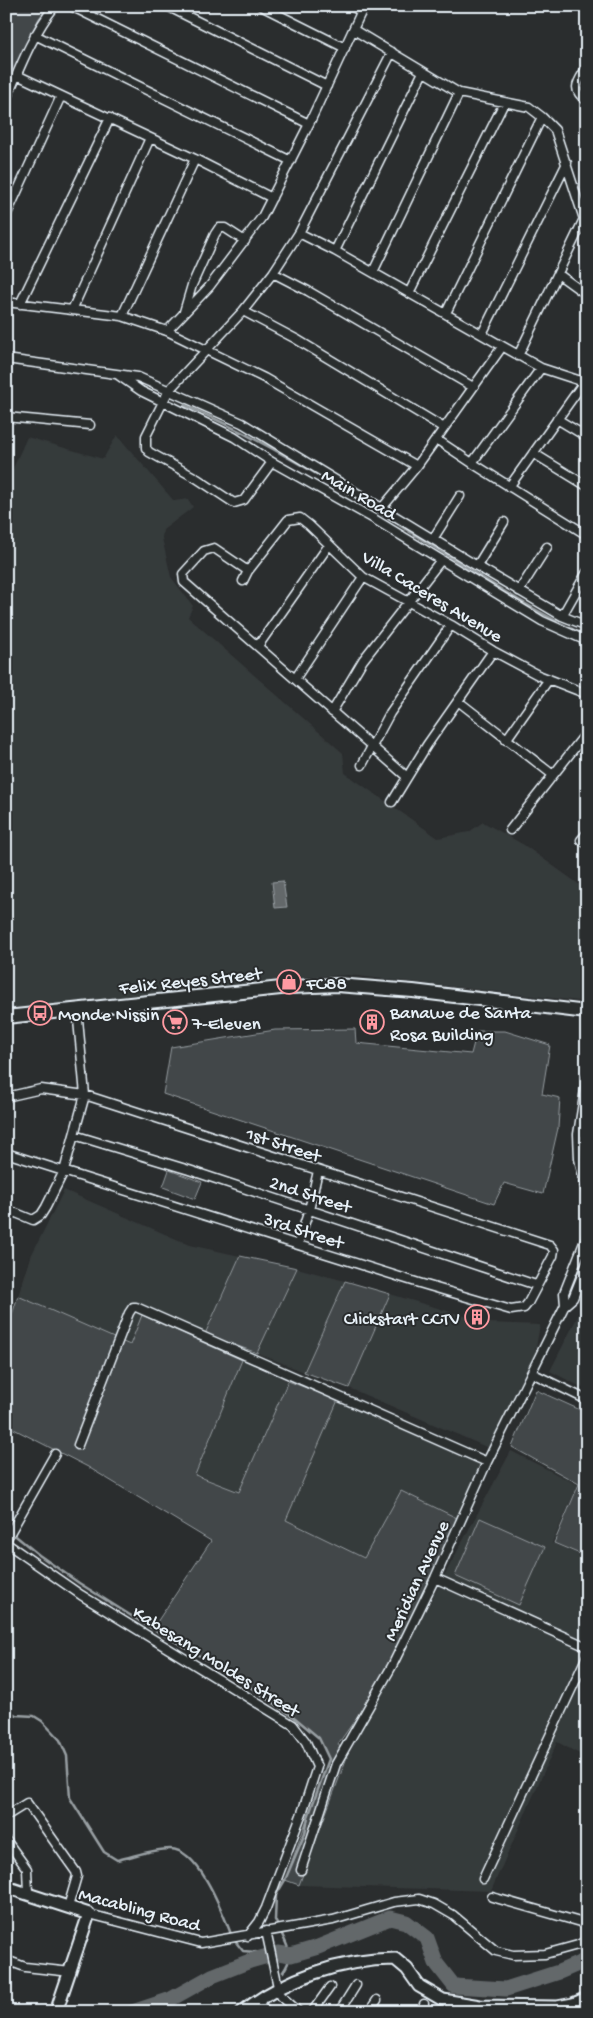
<svg xmlns="http://www.w3.org/2000/svg" width="593" height="2018" font-family="'Gochi Hand',sans-serif">
<style>
.built{fill:#363a3b}
.green{fill:#424648;stroke:#959ca0}
.water{fill:#63686b;stroke:#989fa3}
.lines{fill:none;stroke-linecap:round;stroke-linejoin:round}
.stream{stroke:#989fa3;stroke-width:2.5}
.river{stroke:#63686b;stroke-width:15}
.street-casing{stroke:#e8f1f8;stroke-width:11}
.secondary-casing{stroke:#e8f1f8;stroke-width:15}
.primary-casing{stroke:#e8f1f8;stroke-width:16}
.street{stroke:#2a2d2e;stroke-width:8}
.secondary{stroke:#2a2d2e;stroke-width:11}
.primary{stroke:#2a2d2e;stroke-width:12}
.labels{text-anchor:middle;stroke-width:4;stroke-linejoin:round;paint-order:stroke}
.street-label{font-size:19px;fill:#e8f1f8;stroke:#2a2d2e}
.poi-label{font-size:19px;fill:#e8f1f8;stroke:#2a2d2e;text-anchor:start}
</style>
<rect width="100%" height="100%" fill="#2a2d2e"/>
<filter id="ink" filterUnits="userSpaceOnUse"><feTurbulence type="fractalNoise" baseFrequency=".02" numOctaves="2"/><feDisplacementMap in="SourceGraphic" scale="10" xChannelSelector="R" yChannelSelector="G"/><feConvolveMatrix kernelMatrix="1 2 1 2 8 2 1 2 1" color-interpolation-filters="sRGB"/></filter>
<g filter="url(#ink)">
<path class="built" d="M117,435L174,501L188,499L193,507L163,530L162,538L171,577L193,606L188,617L343,753L345,773L438,838L469,832L483,822L524,845L587,890V1002L348,975L298,978L6,1009V484L27,437L103,459Z
M64,1190L190,1245L240,1256L201,1342L142,1316L130,1345L18,1296L32,1254Z
M297,1268L345,1281L304,1372L257,1353Z
M390,1294L488,1323L540,1325L535,1353L491,1449L349,1388Z
M587,1298V1390L550,1371Z
M242,1360L288,1381L239,1492L195,1474Z
M338,1400L485,1463L459,1519L401,1491L365,1558L285,1520Z
M511,1451L578,1485L552,1543L587,1558V1758L557,1742L491,1891L299,1885L347,1757Z"/>
<path class="green" d="M6,6H49L39,18L6,86Z
M355,1029L356,1043L471,1054L477,1031H505L550,1045L542,1094L560,1098L558,1128L543,1194L504,1183L494,1204L163,1094L171,1047L275,1030Z
M169,1170L202,1182L195,1199L163,1187Z
M240,1256L297,1268L257,1353L205,1334Z
M345,1281L390,1294L349,1388L304,1372Z
M18,1296L130,1345L142,1315L242,1360L195,1475L239,1492L288,1381L338,1400L286,1520L364,1558L401,1491L459,1519L392,1667L338,1744L347,1757L299,1885L285,1880L329,1759L319,1738L294,1717L231,1674L153,1628L211,1541L88,1467L6,1425V1333Z
M536,1390L587,1413V1557L554,1543L579,1484L512,1447Z
M480,1518L545,1547L519,1605L455,1576Z"/>
<path class="water" d="M283,881L287,907L275,908L272,882Z"/>
<g class="lines">
<path class="stream" d="M184,405C275,444 359,500 442,552C489,582 536,613 587,636
M6,1528L39,1555L79,1583L141,1622L231,1674L294,1717L319,1738L329,1759L308,1817L305,1833L285,1880L276,1895L275,1920L278,1926
M6,1709L16,1715L34,1716L42,1721L60,1740L67,1756L70,1798L104,1852L117,1860C135,1856 153,1849 170,1849C199,1849 222,1911 231,1934
M281,1932C288,1949 295,1955 283,1972
M235,1941L243,1951L291,1955
M233,2012L239,2007"/>
<path class="river" d="M132,2012L171,1999L212,1976L250,1961L278,1953L291,1955L318,1947L390,1918L406,1922L427,1938L436,1963L454,1986L506,1989L559,1972L587,1960"/>
<g class="street-casing">
<path id="street" d="M71,6L309,124
M167,6L327,86
M261,6L345,48
M351,6L362,12
M354,30L459,93L529,107L542,117L555,130L584,219L518,356
M35,35L291,161
M587,67C578,82 570,89 587,101
M17,75L195,159L272,198
M6,100C20,67 33,33 55,6
M6,216L61,96
M299,233L335,251L541,368L587,383
M335,251L423,72
M373,272L459,93
M273,273L308,291L473,387
M558,274L587,295
M409,293L504,103
M6,302L122,316L167,331L264,378L417,466
M20,304L110,118
M72,310L150,138
M243,311L296,339L444,428
M184,312L192,285L215,234L219,228H225L245,241
M446,313L542,117
M122,316L195,159
M167,331L209,287L262,217L309,124L364,6
M482,334L567,163
M6,359L138,377L242,423L477,566L562,616L587,626
M118,375L141,391L234,437L272,462L374,519L542,621L587,641
M6,417L90,425
M557,419L587,437
M436,439L472,463L587,535
M533,453L587,486
M272,462L244,500L234,503L196,478L149,452L146,448V436L169,390L243,311L273,273L299,233L392,52
M472,463L541,368
M509,487L584,382
M382,508L417,466L502,347
M433,539L460,496
M477,566L504,522
M248,571L214,548L204,551L183,574L184,582L407,777
M243,581L248,571L288,520L300,518L309,525L363,577L451,625L493,651L538,675L587,694
M519,591L547,547
M562,616L587,572
M258,646L329,545
M295,679L363,577
M458,701L553,775
M332,712L363,660L441,560
M506,740L549,679
M362,765L390,713L451,625
M392,802L427,745L493,651
M510,830L587,732
M587,833L581,840L587,844
M587,1077L578,1134L579,1159L587,1195
M6,1097L41,1089L85,1095L550,1245L554,1250L553,1256L528,1303L524,1308L511,1310L419,1283L6,1153
M74,1135L189,1170L536,1285
M6,1209L33,1220L41,1215L46,1207L64,1171L85,1095L77,1009
M298,1244L309,1210L318,1171
M565,1305L564,1293L587,1235
M532,1373L587,1400
M78,1445L129,1313L133,1307H136L487,1462
M6,1540L55,1454
M6,1543L81,1595L293,1725L306,1742L317,1767L303,1810L266,1908L259,1922L248,1936
M435,1578L587,1647
M6,1816L27,1803L76,1872L77,1876L68,1907
M6,1840L27,1869L28,1893
M301,1870L336,1764L392,1666L435,1578L487,1462L565,1305L573,1298L587,1263
M483,1879L587,1656
M492,1897L587,1924
M89,1914L201,1943L333,1920L394,1902L419,1899L434,1904L453,1915L496,1951L513,1955L545,1954L578,1945L587,1940
M266,1931L278,1987
M6,1960L25,1967L71,1972
M274,1990L299,2012
M255,2001L268,2012
M312,2012L330,1987
M339,2012L356,1985
M369,2012L377,2000
M422,2012L424,2004"/>
</g>
<g class="secondary-casing">
<path id="secondary" d="M6,1887L89,1914L56,2012
M242,2012C284,1979 341,1959 395,1959L407,1969L419,1986L443,2000L480,2006L557,2007L573,2004L587,1998"/>
</g>
<g class="primary-casing">
<path id="primary" d="M6,1017L290,987L337,985L413,991L587,1012"/>
</g>
<use href="#street" class="street"/>
<use href="#secondary" class="secondary"/>
<use href="#primary" class="primary"/>
</g>
</g>
<defs>
<g id="shop-ring" transform="scale(1.25)"><circle r="9.5" fill="#2a2d2e" stroke="#ff9aa2" stroke-width="1.5"/><path d="M-5-2.5h2.3a2.7 3.5 0 0 1 5.4 0H5L5.5 6h-11ZM-1.5-2.5h3a1.5 2.3 0 0 0-3 0Z" fill="#ff9aa2"/></g>
<g id="bus-ring" transform="scale(1.25)"><circle r="9.5" fill="#2a2d2e" stroke="#ff9aa2" stroke-width="1.5"/><path d="M-5-6H5V4H4V6H2V4H-2V6H-4V4H-5ZM-3.5-4V0h7V-4ZM-3.5 1.2v1.5H-2V1.2ZM2 1.2v1.5H3.5V1.2Z" fill="#ff9aa2"/></g>
<g id="supermarket-ring" transform="scale(1.25)"><circle r="9.5" fill="#2a2d2e" stroke="#ff9aa2" stroke-width="1.5"/><path d="M-6-5.5h2.5l.6 2H6L4.5 2H-2.5L-4.4-4H-6ZM-1.5 3.2a1.3 1.3 0 1 0 .1 0ZM3 3.2a1.3 1.3 0 1 0 .1 0Z" fill="#ff9aa2"/></g>
<g id="building-ring" transform="scale(1.25)"><circle r="9.5" fill="#2a2d2e" stroke="#ff9aa2" stroke-width="1.5"/><path d="M-4-6H4V6H1V3H-1V6H-4ZM-2.5-4.3h1.7v1.8h-1.7ZM.8-4.3h1.7v1.8H.8ZM-2.5-1h1.7V.8h-1.7ZM.8-1h1.7V.8H.8Z" fill="#ff9aa2"/></g>
</defs>
<g fill-rule="evenodd">
<use href="#shop-ring" x="289" y="982"/>
<use href="#bus-ring" x="40" y="1013"/>
<use href="#supermarket-ring" x="175" y="1022"/>
<use href="#building-ring" x="372" y="1022"/>
<use href="#building-ring" x="477" y="1317"/>
</g>
<g class="labels">
<g class="street-label">
<text transform="translate(360 493) rotate(30)" y="7">Main Road</text>
<text transform="translate(433 595) rotate(31)" y="7">Villa Caceres Avenue</text>
<text transform="translate(190 979) rotate(-6)" y="7">Felix Reyes Street</text>
<text transform="translate(284 1143) rotate(18)" y="7">1st Street</text>
<text transform="translate(311 1193) rotate(18)" y="7">2nd Street</text>
<text transform="translate(304 1229) rotate(18)" y="7">3rd Street</text>
<text transform="translate(415 1580) rotate(-65)" y="7">Meridian Avenue</text>
<text transform="translate(217 1660) rotate(32)" y="7">Kabesang Moldes Street</text>
<text transform="translate(140 1908) rotate(15)" y="7">Macabling Road</text>
</g>
<g class="poi-label">
<text x="306" y="989">FC88</text>
<text x="390" y="1018">Banawe de Santa<tspan x="390" dy="22">Rosa Building</tspan></text>
<text x="58" y="1020">Monde Nissin</text>
<text x="192" y="1029">7-Eleven</text>
<text x="460" y="1324" text-anchor="end">Clickstart CCTV</text>
</g>
</g>
<rect width="593" height="2018" fill="none" stroke="#2a2d2e" stroke-width="25"/>
<rect x="12" y="12" width="568" height="1993" fill="none" stroke="#e8f1f8" stroke-width="2" filter="url(#ink)"/>
</svg>
